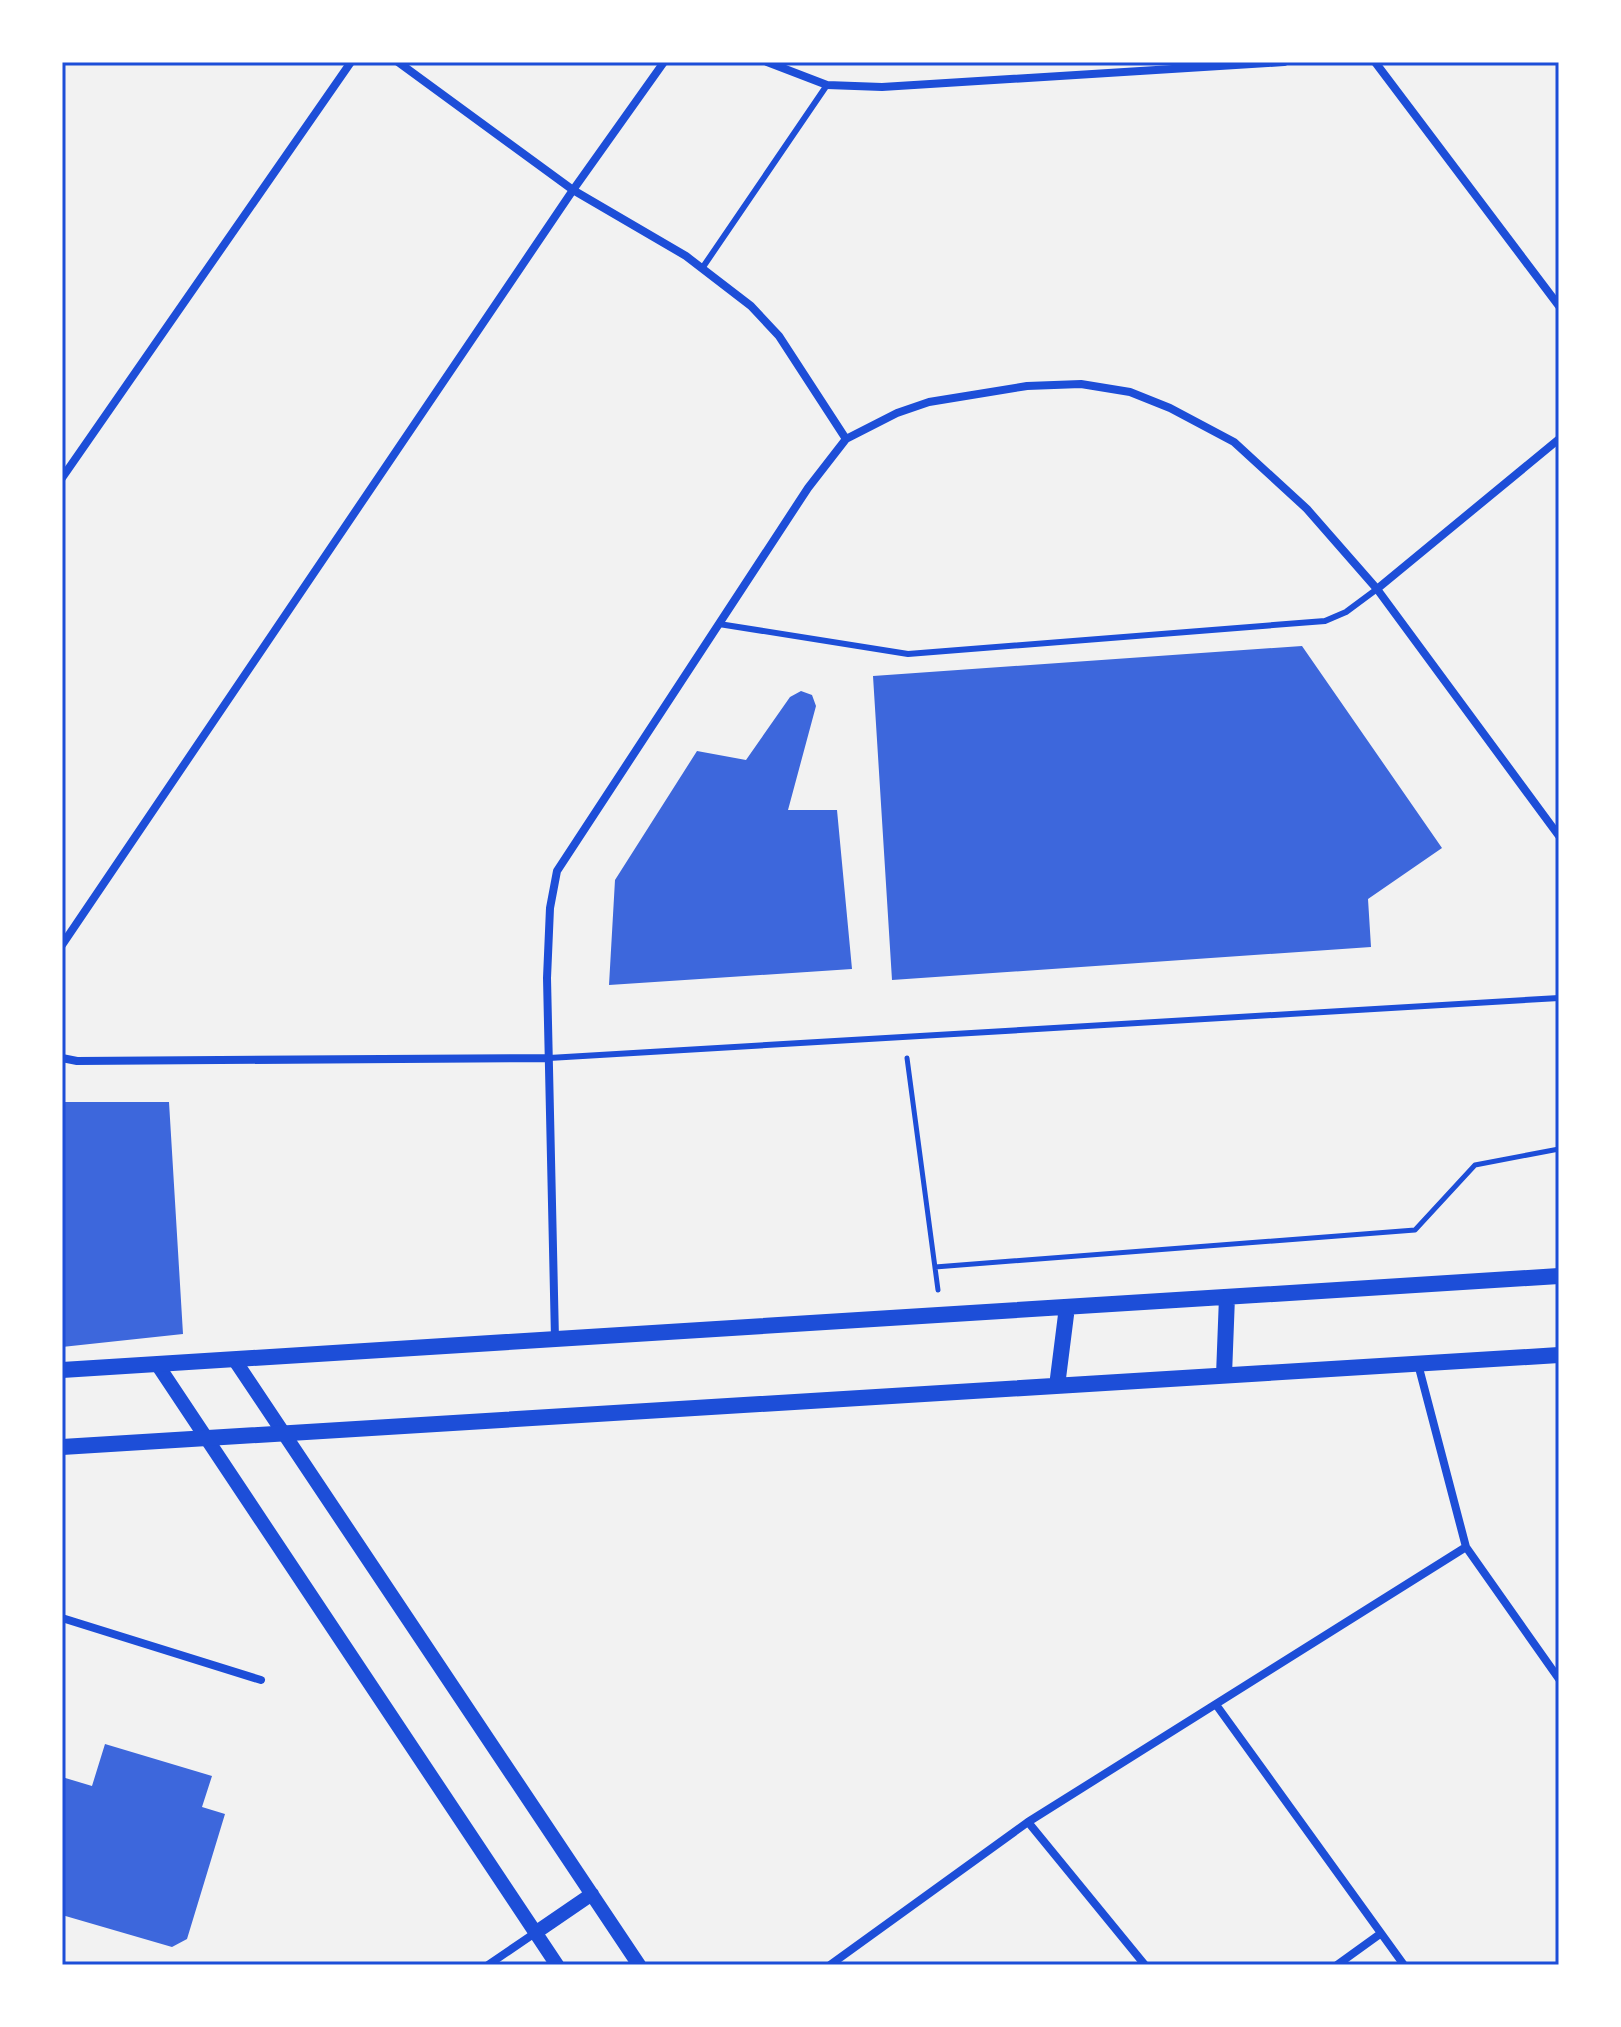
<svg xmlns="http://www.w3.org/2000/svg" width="1621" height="2027" font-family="'Public Sans',sans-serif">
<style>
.building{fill:#3d67dc}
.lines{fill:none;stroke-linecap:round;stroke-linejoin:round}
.path{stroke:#1d4ed8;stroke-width:5}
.service{stroke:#1d4ed8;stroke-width:6}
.minor{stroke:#1d4ed8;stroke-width:8}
.tertiary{stroke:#1d4ed8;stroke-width:14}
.secondary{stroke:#1d4ed8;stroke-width:16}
.neatline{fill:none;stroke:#1d4ed8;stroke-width:3}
</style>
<rect width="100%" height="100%" fill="#f2f2f2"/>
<path class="building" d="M1302,646L1442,848L1368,899L1371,947L892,980L873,676Z
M801,691L812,695L816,706L788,810H837L852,969L609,985L615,880L697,751L746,760L790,697Z
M62,1102H169L183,1334L62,1347Z
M105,1744L212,1776L202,1807L225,1814L187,1939L172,1947L62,1915V1777L92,1786Z"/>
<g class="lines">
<path class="path" d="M907,1058L938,1290
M935,1267L1415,1230L1475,1165L1559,1149"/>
<path class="service" d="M703,267L827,85
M719,624L908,654L1325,621L1346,612L1377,589
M549,1058L1559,998"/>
<path class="minor" d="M398,62L573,190L686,256L751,306L779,336L846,439
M767,62L827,85L882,87L1284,62
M1375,62L1559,306
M62,478L351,62
M1377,589L1559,439
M62,945L573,190L664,62
M62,1058L77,1061L549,1058
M555,1339L547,978L550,908L557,871L808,488L846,439L897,413L929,402L1027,386L1081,384L1130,392L1170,408L1234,442L1307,509L1377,589L1559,836
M1418,1364L1466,1547L1559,1679
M62,1618L261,1680
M1217,1706L1404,1965
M1028,1822L1145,1965
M488,1965L535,1933
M830,1965L1028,1822L1466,1547
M1337,1965L1380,1934"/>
<path class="tertiary" d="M234,1359L639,1965
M157,1364L557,1965
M535,1933L592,1894"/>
<path class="secondary" d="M62,1370L1559,1276
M1224,1375L1227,1297
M1057,1386L1067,1307
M62,1447L1559,1355"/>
</g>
<rect width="1621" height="2027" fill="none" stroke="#ffffff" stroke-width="128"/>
<rect x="64" y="64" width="1493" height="1899" class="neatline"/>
</svg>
